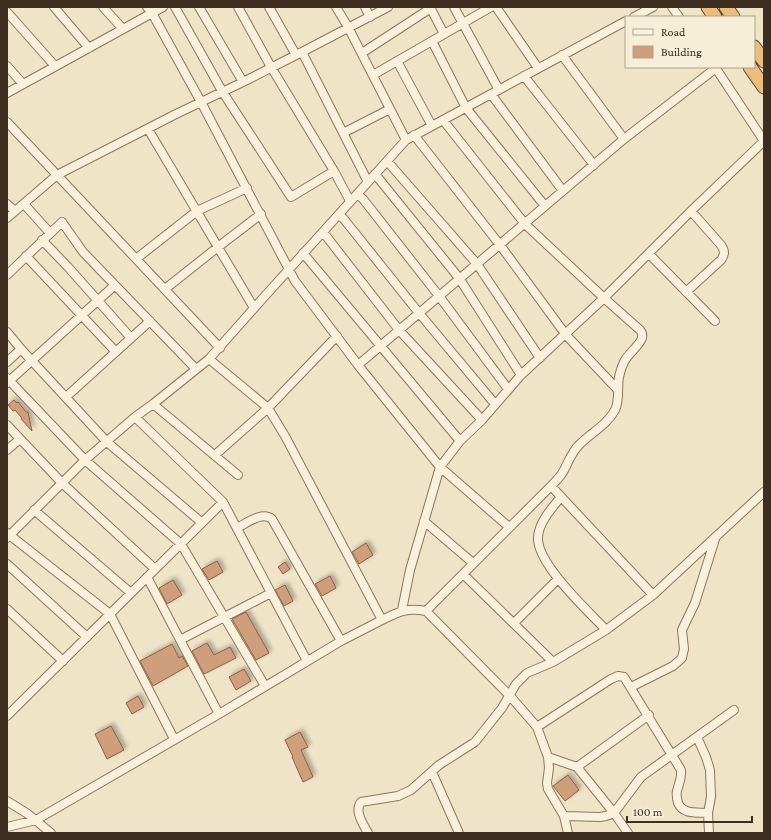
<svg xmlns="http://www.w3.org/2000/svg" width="771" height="840" font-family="'Crimson Pro',serif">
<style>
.building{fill:#cf9f7d;stroke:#8d5f41;filter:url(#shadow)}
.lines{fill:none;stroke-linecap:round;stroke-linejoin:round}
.minor-casing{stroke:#8d765c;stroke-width:10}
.trunk-casing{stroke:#5b4430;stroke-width:15}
.minor{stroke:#faf1dc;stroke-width:8}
.trunk{stroke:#eabe7c;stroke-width:13}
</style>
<defs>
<filter id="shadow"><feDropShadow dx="3" dy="-3" stdDeviation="2" flood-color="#0004"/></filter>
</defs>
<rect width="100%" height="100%" fill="#f0e4c8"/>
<path class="building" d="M14,400L17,403L18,402L26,412H28L32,431L22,420L21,417L15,410L13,411L8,405Z
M366,543L373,555L359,564L352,552Z
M217,561L223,572L209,580L202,569Z
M285,562L290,569L283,574L278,567Z
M330,576L336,588L322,596L315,584Z
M173,580L182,595L167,604L159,588Z
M285,585L293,601L284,606L275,590Z
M246,612L269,653L256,660L232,619Z
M207,643L214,655L230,647L236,658L204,674L192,651Z
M172,644L179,658L182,656L188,666L153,686L140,661Z
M244,669L251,681L236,690L229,677Z
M138,696L144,707L132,714L126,703Z
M111,726L124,750L107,759L95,734Z
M300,732L308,747L301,750L313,777L303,782L292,757H293L285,740Z
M568,775L579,790L565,801L553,786Z"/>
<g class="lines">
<g class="minor-casing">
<path id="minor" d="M54,7L89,48
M103,7L123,29
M147,7L152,13L201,102L295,281L358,365L440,467L460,441L482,420L521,375L604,298L691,211L764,141
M175,7L222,91L291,197L334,171
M199,7L243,82
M238,7L271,67L334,171L350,201
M269,7L296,55
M336,7L348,27L406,140
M365,7L370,17
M430,7L444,34
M454,7L499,90
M496,7L538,68
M672,7L679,17
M7,12L55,66
M634,17L653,7
M432,41L466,108L545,206
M302,52L388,7
M362,53L431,8
M562,55L624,139
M397,61L432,126
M7,66L23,84
M715,67L764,141
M373,75L491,7
M524,76L594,165
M7,93L163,7
M491,94L563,191
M7,122L57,175L7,218
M148,129L254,308
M343,133L390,109
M414,135L500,245L566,335L618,390
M387,161L477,264L540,358
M375,174L459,278L521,375
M357,194L363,199L439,296L508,389
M7,204L15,211
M24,204L50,233
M338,215L343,218L419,313L495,404
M323,232L399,330L482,420
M42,240L68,267L131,338
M303,253L460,441
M649,254L715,321
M26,256L116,352
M136,259L197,211L247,188
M7,275L62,222L83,252L196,369
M165,289L218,247L261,214
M686,292L721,260C725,254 725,251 721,245L691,211
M7,332L21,349L107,442L201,522
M220,348L57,175L176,114L243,82L302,52L368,182
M7,362L21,349
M358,365L624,139L716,68
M7,378L85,460L181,544L265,686
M7,383L115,285
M66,397L150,321
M153,404L238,475
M135,417L223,502
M7,425L62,483L155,569
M7,450L20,439
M215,455L268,408L337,336
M551,486L653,595
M561,497C552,508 539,522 538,537C536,563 588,611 606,630
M34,510L131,593
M424,521L473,563
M237,528C247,523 262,511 272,519L341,641
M7,533L110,614L174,739
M7,538L85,460L135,417L153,404L209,359L264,297L406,140L626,21
M7,564L87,637
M463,574L553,662
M147,577L219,714
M7,609L63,661
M402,610L410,570L440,467L509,527
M426,611L551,486C554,483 558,479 561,475C568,465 570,453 580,444C592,432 607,425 615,410C620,401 617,387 619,377C620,372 622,366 624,362C629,351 649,340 640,330L604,298L525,224L443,120
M382,620C398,612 407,607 426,611L510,696L537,727L548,757L549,768L547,783L548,789L564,816L568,833
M514,623L558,579
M180,640L271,593
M631,687L673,666L682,658L684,649L682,630L695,603L715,539
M7,716L223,502L307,661
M537,727L611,679L618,676L624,677L681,770C682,778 679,783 677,791C676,795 677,799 678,803C683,815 698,812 708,813
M697,737L706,757L710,770L711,797L708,813L709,833
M548,757L577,767L614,813L628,833
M577,767L649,715
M432,772L459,833
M7,801L28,814L51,833
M564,816L600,817L606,816L614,813L641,777L734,710
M7,827L36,820L219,714L341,641L382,620L285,436L268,408L209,359
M368,833C363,824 354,811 361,802L398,796L411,790L439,765L475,742L502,708L516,684L527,673L553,662L606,630L653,595L764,492"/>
</g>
<g class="trunk-casing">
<path id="trunk" d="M708,7L715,17
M726,7L733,17
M754,47L764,61
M750,67L764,87"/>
</g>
<use href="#minor" class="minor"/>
<use href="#trunk" class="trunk"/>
</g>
<rect width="771" height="840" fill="none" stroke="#3d2e20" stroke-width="16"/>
<rect x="625" y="16" width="130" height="52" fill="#f7eed8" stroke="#ada18e"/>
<rect x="633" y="29" width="20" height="6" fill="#faf1dc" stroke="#ada18e"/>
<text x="661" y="36" font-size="12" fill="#3d2e20">Road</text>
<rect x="633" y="46" width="20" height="12" fill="#cf9f7d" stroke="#ada18e"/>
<text x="661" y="56" font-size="12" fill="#3d2e20">Building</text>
<path d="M627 816v6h125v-6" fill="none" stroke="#3d2e20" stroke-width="2"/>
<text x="633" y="816" font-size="12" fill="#3d2e20" stroke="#f7eed8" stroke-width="3" paint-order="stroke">100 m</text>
</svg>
